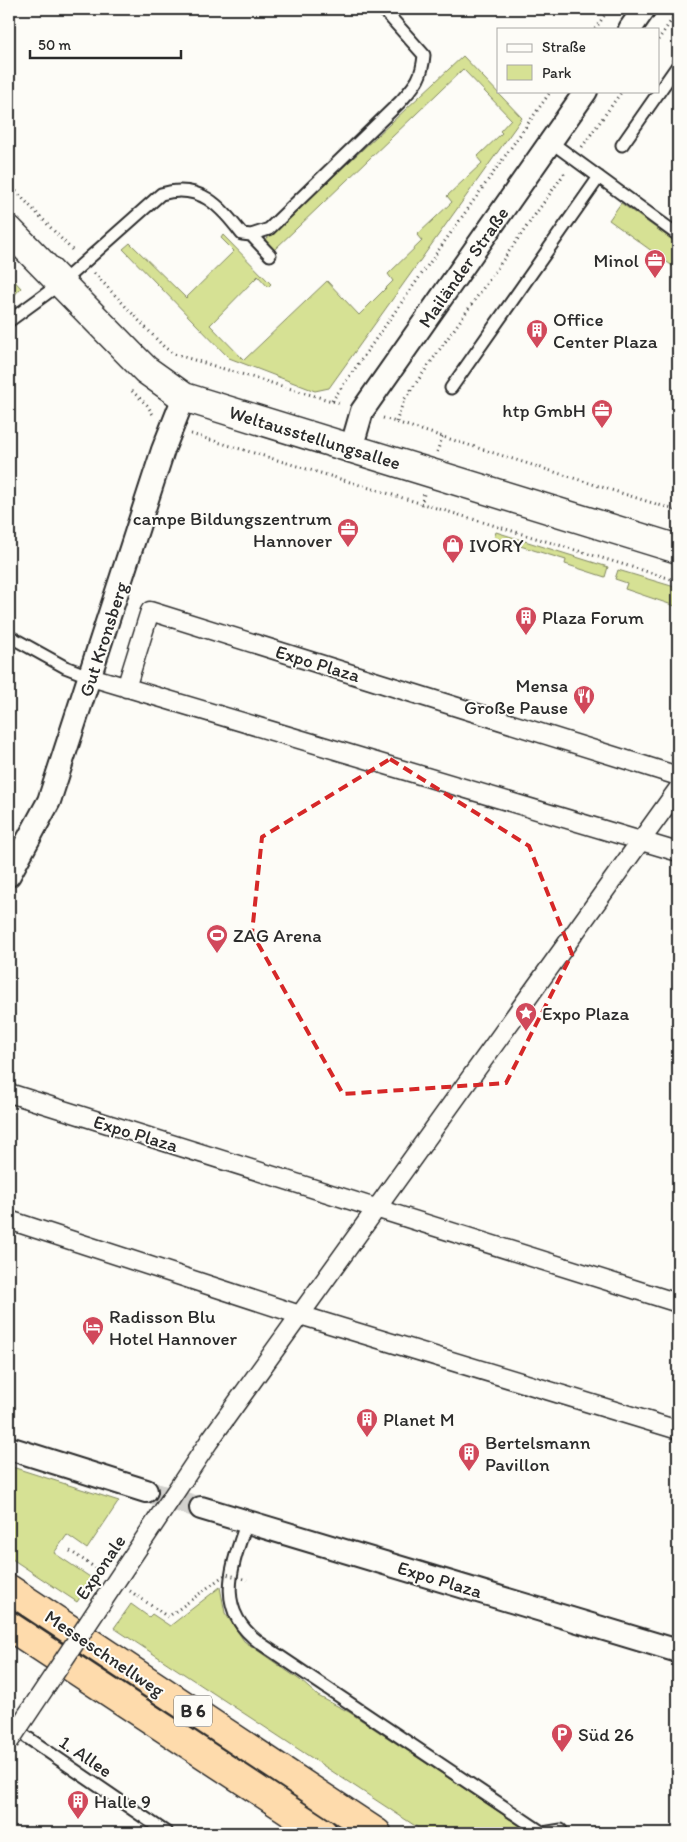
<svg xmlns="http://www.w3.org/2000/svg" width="687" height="1842" font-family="Itim,sans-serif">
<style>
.green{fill:#d6e194;stroke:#808660}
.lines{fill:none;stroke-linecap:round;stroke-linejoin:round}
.minor-tunnel{stroke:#d3d2ce;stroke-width:22;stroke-dasharray:22 11;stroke-linecap:butt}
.service-casing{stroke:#2b2b2b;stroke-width:15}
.pedestrian-casing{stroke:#2b2b2b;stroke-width:21}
.minor-casing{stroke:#2b2b2b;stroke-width:26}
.secondary-casing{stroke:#2b2b2b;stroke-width:31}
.trunk-casing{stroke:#2b2b2b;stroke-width:31}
.path{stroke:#2b2b2b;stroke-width:3;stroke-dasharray:1 4;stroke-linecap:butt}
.service{stroke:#fdfcf7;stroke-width:11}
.pedestrian{stroke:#fdfcf7;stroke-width:18}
.minor{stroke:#fdfcf7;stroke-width:22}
.secondary{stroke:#fdfcf7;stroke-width:28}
.trunk{stroke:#fedbac;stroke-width:28}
.pedestrian-bridge-casing{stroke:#2b2b2b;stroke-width:21;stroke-linecap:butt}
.path-bridge{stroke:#2b2b2b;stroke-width:3;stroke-dasharray:1 4;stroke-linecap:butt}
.pedestrian-bridge{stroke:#fdfcf7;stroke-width:18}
.marked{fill:none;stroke:#d62828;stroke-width:4;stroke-dasharray:10 6;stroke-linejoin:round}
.labels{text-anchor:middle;stroke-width:4;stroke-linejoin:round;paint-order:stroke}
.shield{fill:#fdfcf7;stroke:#6a6a68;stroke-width:1}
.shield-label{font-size:18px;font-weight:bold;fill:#2b2b2b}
.poi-label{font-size:19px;fill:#2b2b2b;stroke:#fdfcf7;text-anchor:start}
.street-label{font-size:19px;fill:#2b2b2b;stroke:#fdfcf7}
</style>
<rect width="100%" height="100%" fill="#fdfcf7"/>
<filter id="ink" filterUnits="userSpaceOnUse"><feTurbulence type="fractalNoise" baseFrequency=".02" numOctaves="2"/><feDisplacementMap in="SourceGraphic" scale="10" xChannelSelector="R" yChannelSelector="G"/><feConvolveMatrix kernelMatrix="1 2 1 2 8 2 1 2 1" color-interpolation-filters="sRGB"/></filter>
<g filter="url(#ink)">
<path class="green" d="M463,56L522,118L329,388L315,391L229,358L123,249L130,243L186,298L234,251L221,238L223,235L271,284L268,287L258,276L210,325L244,360L327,281L359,315L393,281L388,274L422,241L417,235L452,202L447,196L482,163L477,157L502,133L500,131L511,119L463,69L274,250L264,241Z
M621,203L678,244V270L609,220Z
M9,275L21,288L9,301Z
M496,532L608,567L605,577L565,564L566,560L494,538Z
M618,570L678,588V607L625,589L627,583L615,579Z
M9,1466L119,1501L87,1549L67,1535L54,1553L93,1579L77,1602L9,1557Z
M220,1587L225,1613L244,1641L300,1680L318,1696L349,1712L531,1833H426L114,1628L131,1604L149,1617L152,1614L170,1626Z"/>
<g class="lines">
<path class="minor-tunnel" d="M146,1491L201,1508"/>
<g class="service-casing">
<path id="service" d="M551,142L678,235
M622,145L678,65
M251,235L270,255
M9,321L61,283L161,194C200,182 220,206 242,234L251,235L269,229L400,102C415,85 422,79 424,55L383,9
M451,388L599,177
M9,636L65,667L91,677
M247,1521C232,1566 213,1609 260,1643L543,1833
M9,1725L167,1833
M543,1833L561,1830"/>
</g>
<g class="pedestrian-casing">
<path id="pedestrian" d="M91,677L678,852
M126,688L150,611L678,776
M9,1093L678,1303
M9,1220L300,1315L678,1430
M210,1440L678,789"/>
</g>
<g class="minor-casing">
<path id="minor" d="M630,29L644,9
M351,449L362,411L586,91
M9,875L49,801L163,450L184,397
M9,1448L146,1491
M201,1508L678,1651"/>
</g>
<g class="secondary-casing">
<path id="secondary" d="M9,230L131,355L146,370L184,397L678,549"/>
</g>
<g class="trunk-casing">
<path id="trunk" d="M9,1589L377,1833
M9,1626L323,1833"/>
</g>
<path class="path" d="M595,29L609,9
M658,40L678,11
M582,147L622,91
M9,184L74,252
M94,273L164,347L174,354L342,404
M132,391L147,405L154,416
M332,401L551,91
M383,418L678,511
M396,422L404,400L566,171
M191,434L678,581
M437,452L442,437
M421,505L424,494
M671,755L678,732"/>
<use href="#service" class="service"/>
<use href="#pedestrian" class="pedestrian"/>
<use href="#minor" class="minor"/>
<use href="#secondary" class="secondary"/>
<use href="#trunk" class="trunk"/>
<g class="pedestrian-bridge-casing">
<path id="pedestrian-bridge" d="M9,1742L210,1440"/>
</g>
<path class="path-bridge" d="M70,1551L100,1571
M130,1591L168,1617L226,1574L247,1580"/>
<use href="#pedestrian-bridge" class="pedestrian-bridge"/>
</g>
</g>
<path class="marked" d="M390,759L529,846L572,954L506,1083L343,1094L252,933L262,837Z"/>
<defs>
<g id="office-pin" transform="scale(1.125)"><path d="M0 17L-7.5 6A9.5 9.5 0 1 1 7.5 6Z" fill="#d1495b" stroke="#fdfcf7"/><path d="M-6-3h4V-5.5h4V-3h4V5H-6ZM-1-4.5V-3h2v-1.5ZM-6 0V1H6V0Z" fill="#fff"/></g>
<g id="building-pin" transform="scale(1.125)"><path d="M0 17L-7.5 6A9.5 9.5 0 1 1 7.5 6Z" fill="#d1495b" stroke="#fdfcf7"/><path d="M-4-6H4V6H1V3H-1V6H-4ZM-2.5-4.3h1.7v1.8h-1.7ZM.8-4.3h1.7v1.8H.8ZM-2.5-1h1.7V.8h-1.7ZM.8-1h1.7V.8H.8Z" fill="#fff"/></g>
<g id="shop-pin" transform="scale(1.125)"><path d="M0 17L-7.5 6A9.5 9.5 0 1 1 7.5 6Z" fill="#d1495b" stroke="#fdfcf7"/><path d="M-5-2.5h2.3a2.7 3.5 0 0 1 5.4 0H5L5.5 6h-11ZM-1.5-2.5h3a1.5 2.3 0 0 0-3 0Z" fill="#fff"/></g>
<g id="restaurant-pin" transform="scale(1.125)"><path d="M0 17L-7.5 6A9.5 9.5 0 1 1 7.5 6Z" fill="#d1495b" stroke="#fdfcf7"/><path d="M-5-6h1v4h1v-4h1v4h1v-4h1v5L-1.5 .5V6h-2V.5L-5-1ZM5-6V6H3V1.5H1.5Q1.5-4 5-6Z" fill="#fff"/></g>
<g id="stadium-pin" transform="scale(1.125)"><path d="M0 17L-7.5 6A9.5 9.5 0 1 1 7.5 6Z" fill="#d1495b" stroke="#fdfcf7"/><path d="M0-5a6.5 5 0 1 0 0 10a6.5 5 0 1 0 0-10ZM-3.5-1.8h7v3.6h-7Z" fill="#fff"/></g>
<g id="sight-pin" transform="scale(1.125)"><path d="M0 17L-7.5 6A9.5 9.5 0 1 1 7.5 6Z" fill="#d1495b" stroke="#fdfcf7"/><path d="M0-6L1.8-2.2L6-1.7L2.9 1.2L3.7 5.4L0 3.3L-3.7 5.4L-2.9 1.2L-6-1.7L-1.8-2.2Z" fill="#fff"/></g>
<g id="hotel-pin" transform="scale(1.125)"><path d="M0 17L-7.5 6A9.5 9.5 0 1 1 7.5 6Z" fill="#d1495b" stroke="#fdfcf7"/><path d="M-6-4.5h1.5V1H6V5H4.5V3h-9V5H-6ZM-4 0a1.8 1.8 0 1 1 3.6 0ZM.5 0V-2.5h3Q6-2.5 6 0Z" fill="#fff"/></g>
<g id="parking-pin" transform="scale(1.125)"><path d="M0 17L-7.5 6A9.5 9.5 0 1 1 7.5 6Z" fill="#d1495b" stroke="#fdfcf7"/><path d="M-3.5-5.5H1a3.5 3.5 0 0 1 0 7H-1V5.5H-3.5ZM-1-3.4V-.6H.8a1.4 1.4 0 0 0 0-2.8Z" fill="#fff"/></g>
</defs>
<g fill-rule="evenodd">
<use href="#office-pin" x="655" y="260"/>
<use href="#building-pin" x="537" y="330"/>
<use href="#office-pin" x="602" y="410"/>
<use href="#office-pin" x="348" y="529"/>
<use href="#shop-pin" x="453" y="545"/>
<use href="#building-pin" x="526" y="617"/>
<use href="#restaurant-pin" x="584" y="696"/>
<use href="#stadium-pin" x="217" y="935"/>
<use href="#sight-pin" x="526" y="1013"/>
<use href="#hotel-pin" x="93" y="1327"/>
<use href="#building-pin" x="367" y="1419"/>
<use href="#building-pin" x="469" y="1453"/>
<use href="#parking-pin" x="562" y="1734"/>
<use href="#building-pin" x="78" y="1801"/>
</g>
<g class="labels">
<rect class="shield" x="174" y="1695.5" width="38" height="31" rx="4"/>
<g class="shield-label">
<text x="193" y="1717">B 6</text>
</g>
<g class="poi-label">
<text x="639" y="267" text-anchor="end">Minol</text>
<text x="553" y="326">Office<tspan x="553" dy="22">Center Plaza</tspan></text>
<text x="586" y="417" text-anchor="end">htp GmbH</text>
<text x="332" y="525" text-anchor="end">campe Bildungszentrum<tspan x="332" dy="22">Hannover</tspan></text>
<text x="469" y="552">IVORY</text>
<text x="542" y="624">Plaza Forum</text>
<text x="568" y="692" text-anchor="end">Mensa<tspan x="568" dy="22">Große Pause</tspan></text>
<text x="233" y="942">ZAG Arena</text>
<text x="542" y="1020">Expo Plaza</text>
<text x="109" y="1323">Radisson Blu<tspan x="109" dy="22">Hotel Hannover</tspan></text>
<text x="383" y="1426">Planet M</text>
<text x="485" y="1449">Bertelsmann<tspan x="485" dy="22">Pavillon</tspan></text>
<text x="578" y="1741">Süd 26</text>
<text x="94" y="1808">Halle 9</text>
</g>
<g class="street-label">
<text transform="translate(463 267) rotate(-55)" y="7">Mailänder Straße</text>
<text transform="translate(315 437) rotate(17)" y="7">Weltausstellungsallee</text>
<text transform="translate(103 639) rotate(-72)" y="7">Gut Kronsberg</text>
<text transform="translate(318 663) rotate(17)" y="7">Expo Plaza</text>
<text transform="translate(136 1133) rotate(17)" y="7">Expo Plaza</text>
<text transform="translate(100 1567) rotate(-56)" y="7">Exponale</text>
<text transform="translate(440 1579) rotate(17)" y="7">Expo Plaza</text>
<text transform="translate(105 1653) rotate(34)" y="7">Messeschnellweg</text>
<text transform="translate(86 1756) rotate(34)" y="7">1. Allee</text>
</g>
</g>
<rect width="687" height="1842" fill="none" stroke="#fdfcf7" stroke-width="30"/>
<rect x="15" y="15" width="657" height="1812" fill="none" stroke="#2b2b2b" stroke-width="2" filter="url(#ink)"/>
<rect x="497" y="28" width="162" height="65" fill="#fdfcf7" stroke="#a9a8a5"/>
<rect x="507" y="44" width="25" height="8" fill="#fdfcf7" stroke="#a9a8a5"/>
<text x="542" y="52" font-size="15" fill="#2b2b2b">Straße</text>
<rect x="507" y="65" width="25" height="15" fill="#d6e194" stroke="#a9a8a5"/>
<text x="542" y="78" font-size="15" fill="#2b2b2b">Park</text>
<path d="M30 50v8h151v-8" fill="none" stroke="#2b2b2b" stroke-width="2.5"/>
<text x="38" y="50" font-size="15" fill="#2b2b2b" stroke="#fdfcf7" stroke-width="4" paint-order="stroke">50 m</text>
</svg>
